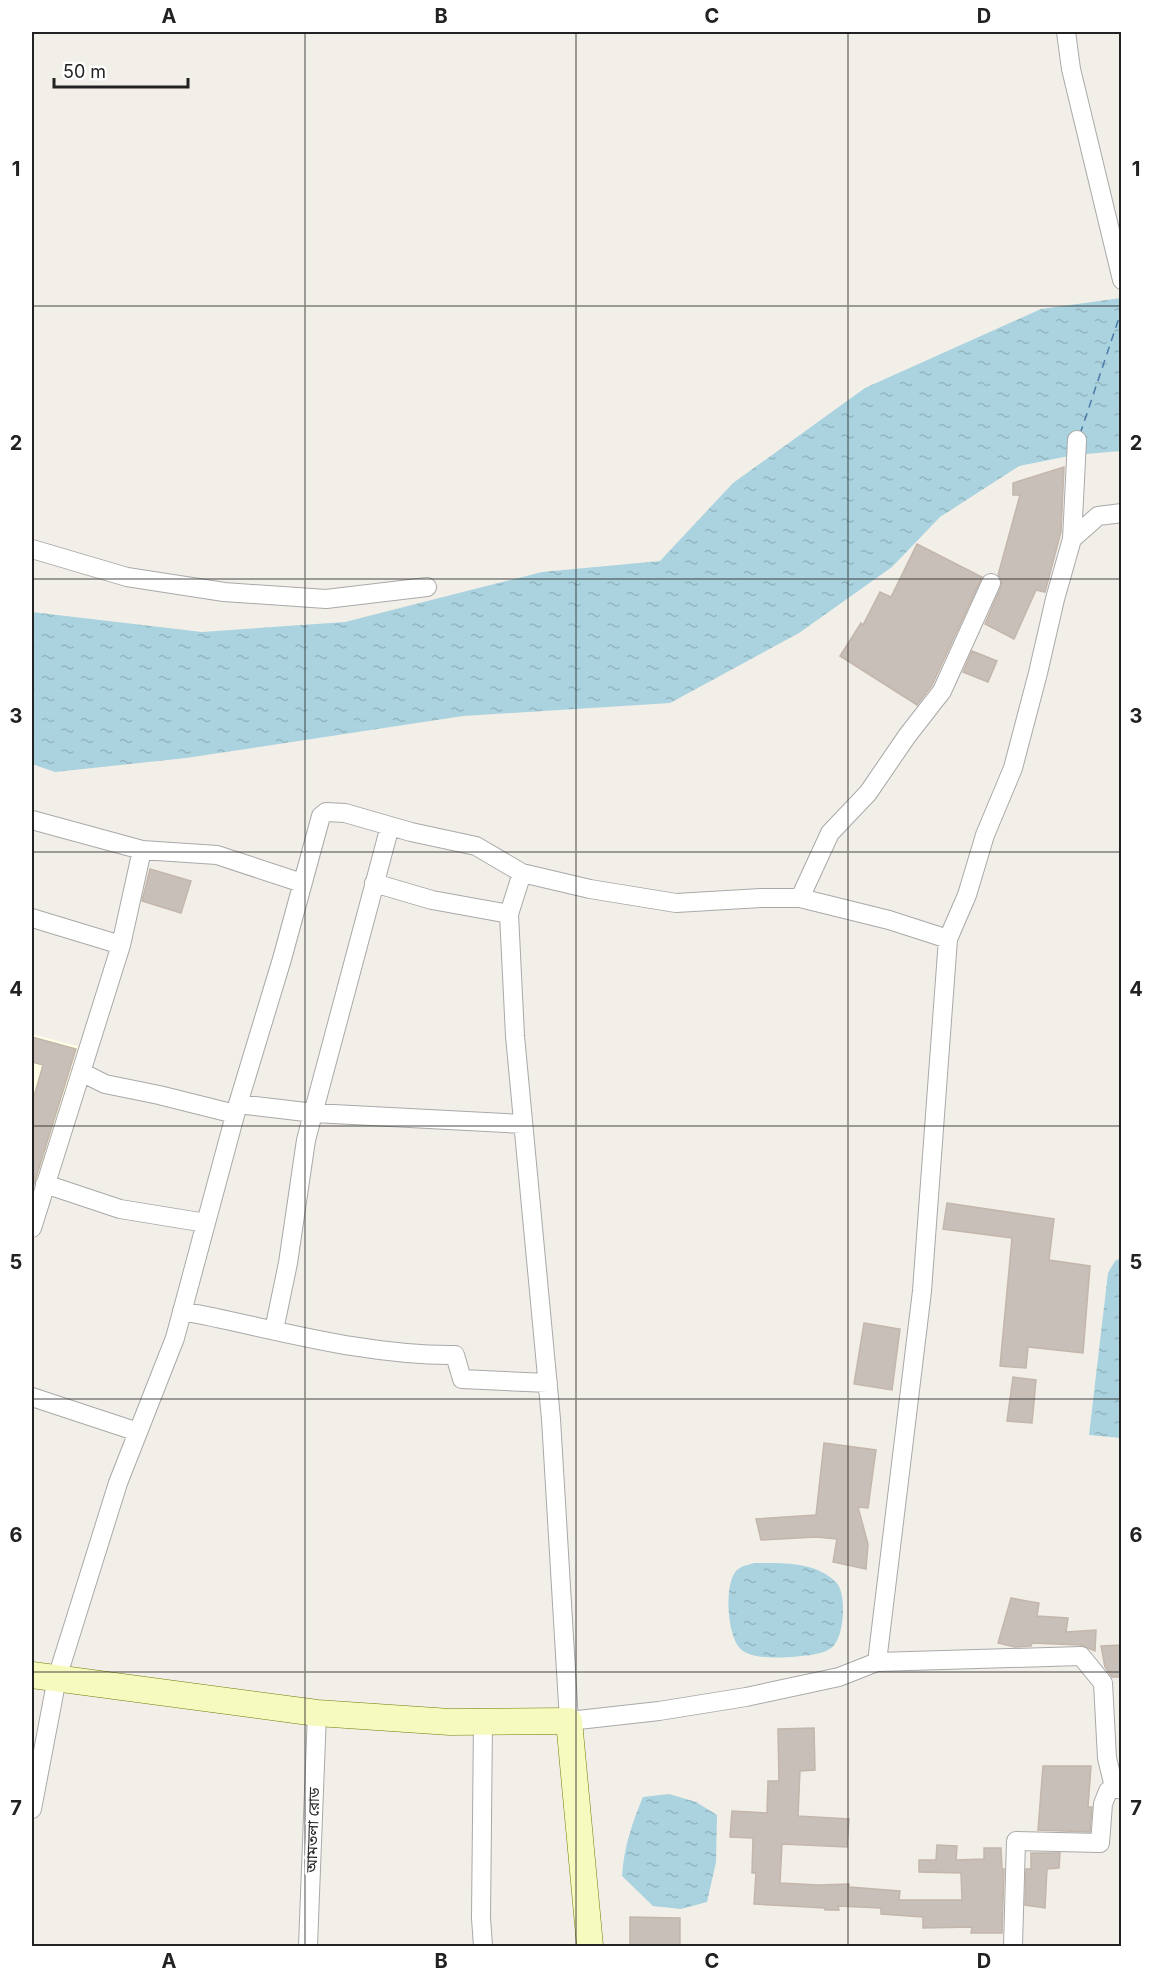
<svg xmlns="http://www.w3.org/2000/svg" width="1153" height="1978" font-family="Inter,'Noto Sans Bengali',sans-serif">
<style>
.education{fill:#ffffe5}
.water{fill:url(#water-ripples)}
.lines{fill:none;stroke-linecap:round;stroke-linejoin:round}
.ferry{stroke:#4a7aab;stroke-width:1.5;stroke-dasharray:8 6;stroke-linecap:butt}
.building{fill:#c7bfb8;stroke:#c4b6ab;stroke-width:1.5}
.street-casing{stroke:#a9a9a9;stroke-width:20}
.secondary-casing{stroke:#707d05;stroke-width:27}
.street{stroke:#fff;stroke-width:18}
.secondary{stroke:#f7fabf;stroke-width:26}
.grid{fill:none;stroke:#222;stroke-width:1.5;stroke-opacity:0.55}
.labels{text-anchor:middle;stroke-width:5;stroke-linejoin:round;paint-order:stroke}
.street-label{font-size:15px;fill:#222;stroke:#fff}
.neatline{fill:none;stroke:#222;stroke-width:2}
.grid-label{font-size:20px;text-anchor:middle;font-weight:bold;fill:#222}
</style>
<defs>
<pattern id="water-ripples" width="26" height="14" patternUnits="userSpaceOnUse" patternTransform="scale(1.5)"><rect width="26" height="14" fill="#aad3df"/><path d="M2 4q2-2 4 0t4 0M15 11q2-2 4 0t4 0" fill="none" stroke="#92b5bf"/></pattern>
</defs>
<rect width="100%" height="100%" fill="#f2efe9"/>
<path class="education" d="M32,1034L88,1049L32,1200Z"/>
<path class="water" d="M1121,298V451L1074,455L1019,466L940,517L892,567L799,633L670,703L463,716L186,758L55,772L32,764V612L202,632L345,622L542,572L660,561L733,483L865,388L1041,309Z
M1121,1258V1438L1089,1435L1108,1273L1115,1261Z
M754,1563C781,1563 815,1561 836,1582C847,1594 844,1632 835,1644C829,1652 820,1653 811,1655C793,1657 758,1661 743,1651C727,1641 723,1583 737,1570C741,1566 748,1565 754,1563Z
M669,1794L696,1802L717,1815L716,1862L707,1902L681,1909L653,1906L622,1876C624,1847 632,1823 643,1797Z"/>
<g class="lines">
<path class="ferry" d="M1080,434L1122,309"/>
</g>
<path class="building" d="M1064,467L1061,532L1045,592L1036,590L1014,639L985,624L1001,587L1002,581L998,575L1020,495H1013V483Z
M917,544L982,577L932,685L917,705L840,656L861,623L863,625L880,592L891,597Z
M972,651L997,661L988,682L963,672Z
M150,869L191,881L181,913L142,901Z
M32,1037L76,1049L32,1191V1103L43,1065L32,1062Z
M947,1203L1054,1219L1049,1260L1090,1266L1083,1353L1028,1347L1026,1368L1000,1366L1012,1238L943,1229Z
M864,1323L900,1329L892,1390L854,1384Z
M1013,1377L1036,1380L1032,1423L1007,1421Z
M824,1443L876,1450L868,1508L858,1507L868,1544L866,1569L833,1562L837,1539L816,1537L761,1540L756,1519L816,1515Z
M1011,1598L1039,1603L1037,1616L1068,1618L1066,1632L1096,1630L1095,1651L1081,1645L1032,1643L1031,1646L1015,1647L998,1643Z
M1122,1645V1677H1112L1105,1667L1101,1646Z
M814,1728L815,1770L800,1771L798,1816L849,1819L847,1847L782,1844L780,1883L818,1885L849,1884V1887L900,1891L899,1900H962L961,1873L919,1872V1860H936L937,1845L957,1846L956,1860L984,1859V1848H1001L1002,1869H1004L1002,1933H971L972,1927L923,1928V1917L881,1914V1908L838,1906L839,1910H825V1908L754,1904L756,1873H752L753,1838L730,1837L732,1811L767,1813L768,1781H779L778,1729Z
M1043,1766H1091L1088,1807H1092L1090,1832L1038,1830Z
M1031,1853H1060L1059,1868L1047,1869L1045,1908L1025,1905L1026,1869H1031Z
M630,1917L680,1918V1947H630Z"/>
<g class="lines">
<g class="street-casing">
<path id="street" d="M1066,32L1071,69L1122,280
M1072,539L1077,440
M32,549L127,577L224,592L326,599L427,587
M32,820L142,850L217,855L302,883
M522,873L509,914L515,1036L551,1419L569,1721L659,1711L746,1697L839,1677L877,1662L1081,1656L1103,1683L1107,1758L1114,1787L1122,1790
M374,883L432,900L509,914
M800,898L830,833L868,793L907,736L942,691L991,583
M32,918L121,945
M81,1072L105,1084L159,1095L235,1114
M238,1104L314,1113L523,1124
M45,1184L120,1209L206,1223
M32,1228L121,945L142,850
M182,1311C272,1328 362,1356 455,1355L462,1379L548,1383
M274,1330L288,1263L306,1140L390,826
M32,1397L138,1432
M877,1662L922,1291L948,939L967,895L985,835L1013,768L1038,673L1055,599L1072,539L1098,516L1122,513
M32,1809L57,1678L118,1483L175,1338L238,1104L282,959L321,816L326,812L345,813L411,832L476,846L522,873L590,889L676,903L761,898H800L889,920L948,939
M308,1946L317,1713
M483,1946L481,1918L483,1722
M1013,1946L1016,1841L1100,1843L1103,1804L1108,1791L1114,1787"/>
</g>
<g class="secondary-casing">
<path id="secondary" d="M32,1675L317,1713L450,1722L569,1721L590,1946"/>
</g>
<use href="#street" class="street"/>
<use href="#secondary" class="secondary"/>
</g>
<path class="grid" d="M305,32V1946M576,32V1946M848,32V1946M32,306H1122M32,579H1122M32,852H1122M32,1126H1122M32,1399H1122M32,1672H1122"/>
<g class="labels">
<g class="street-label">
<text transform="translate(313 1830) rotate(-88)" y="5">আমতলা রোড</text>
</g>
</g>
<rect width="1153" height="1978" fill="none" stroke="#ffffff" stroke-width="66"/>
<path d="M54 78v9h134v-9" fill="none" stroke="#222222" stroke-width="3"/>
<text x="63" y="78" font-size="18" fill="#222222" stroke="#ffffff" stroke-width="4.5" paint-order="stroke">50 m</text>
<rect x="33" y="33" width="1087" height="1912" class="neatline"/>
<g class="grid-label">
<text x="169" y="23">A</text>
<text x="441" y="23">B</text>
<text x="712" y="23">C</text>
<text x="984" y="23">D</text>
<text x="16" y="176">1</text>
<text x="1136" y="176">1</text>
<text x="16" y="450">2</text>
<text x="1136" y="450">2</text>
<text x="16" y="723">3</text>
<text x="1136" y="723">3</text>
<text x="16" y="996">4</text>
<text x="1136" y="996">4</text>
<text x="16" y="1269">5</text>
<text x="1136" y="1269">5</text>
<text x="16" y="1542">6</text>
<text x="1136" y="1542">6</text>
<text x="16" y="1815">7</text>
<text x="1136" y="1815">7</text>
<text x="169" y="1968">A</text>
<text x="441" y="1968">B</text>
<text x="712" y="1968">C</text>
<text x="984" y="1968">D</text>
</g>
</svg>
